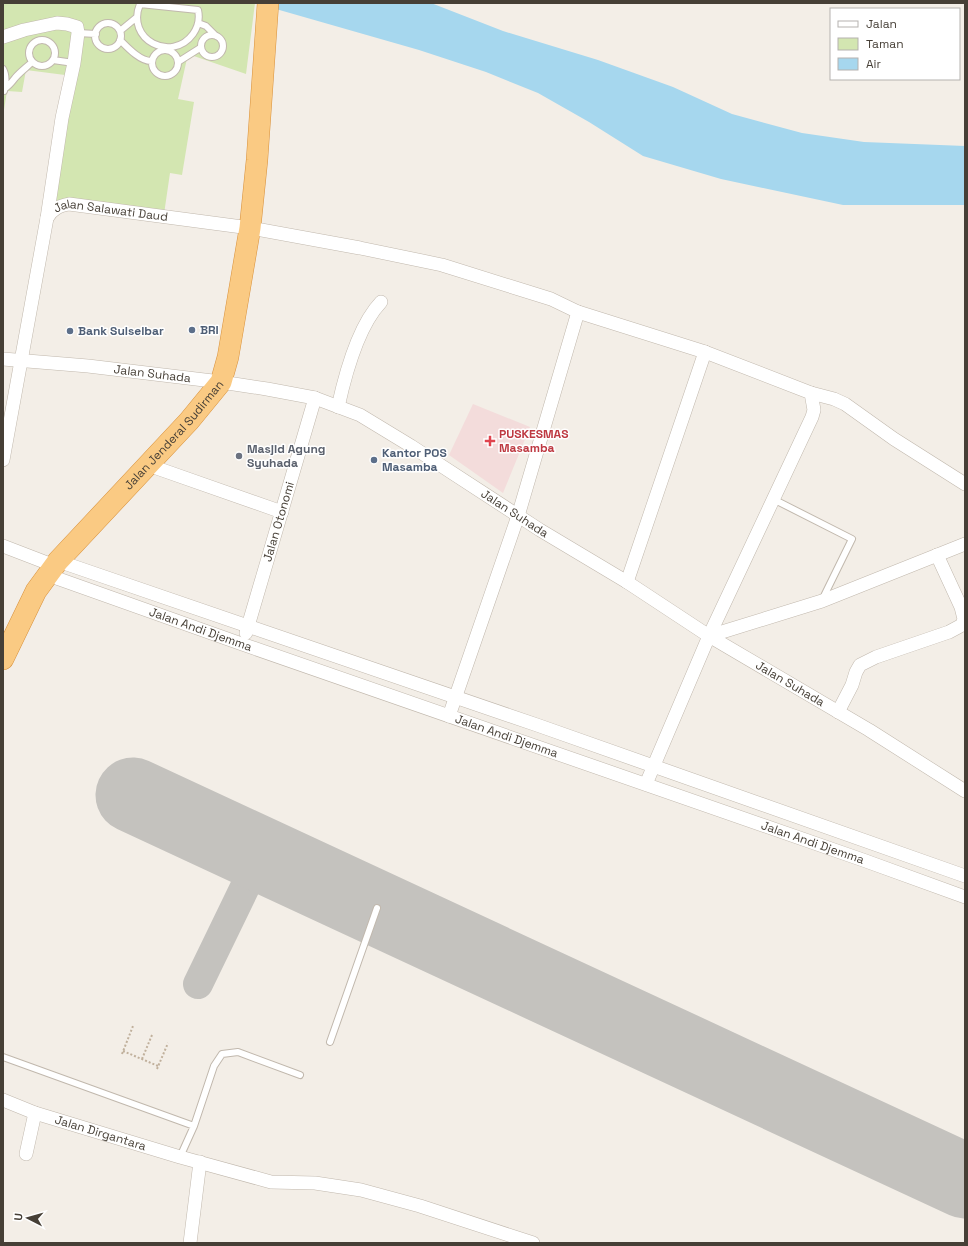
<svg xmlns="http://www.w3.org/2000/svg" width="968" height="1246" font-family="'Space Grotesk',sans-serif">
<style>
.medical{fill:#f3dcdb}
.green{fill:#d3e6b1}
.water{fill:#a6d7ee}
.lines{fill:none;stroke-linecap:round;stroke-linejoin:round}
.taxiway{stroke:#c4c2be;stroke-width:30}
.runway{stroke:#c4c2be;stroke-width:75}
.service-casing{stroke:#c1b8ad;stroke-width:8}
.minor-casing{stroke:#c1b8ad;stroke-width:14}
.trunk-casing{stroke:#d8913c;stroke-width:22}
.path{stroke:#c0b09c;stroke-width:2;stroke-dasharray:2 2;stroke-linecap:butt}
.service{stroke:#fff;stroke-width:6}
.minor{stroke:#fff;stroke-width:13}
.trunk{stroke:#faca83;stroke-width:21}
.service-dot{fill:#5c6f8a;stroke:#fff;stroke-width:1.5}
.health-dot{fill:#e0444e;stroke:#fff;stroke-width:1.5}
.worship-dot{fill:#6b7280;stroke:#fff;stroke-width:1.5}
.labels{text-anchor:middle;stroke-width:3;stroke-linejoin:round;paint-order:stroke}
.street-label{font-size:12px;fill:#463f36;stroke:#fff}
.service-label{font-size:12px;font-weight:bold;fill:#4e5e75;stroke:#fff;text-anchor:start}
.health-label{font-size:12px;font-weight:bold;fill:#be3a42;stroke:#fff;text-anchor:start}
.worship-label{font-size:12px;font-weight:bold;fill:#5b616d;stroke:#fff;text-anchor:start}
</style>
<rect width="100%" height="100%" fill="#f3eee7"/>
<path class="medical" d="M473,404L530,427L503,493L449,455Z"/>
<path class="green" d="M3,3H255L246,74L188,54L178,99L194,102L182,175L170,173L164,214L45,200L65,75L26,70L22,92L7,91L3,116Z"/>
<path class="water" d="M255,3H431L503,31L598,60L673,87L732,114L802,133L864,142L965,146V205H843L721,179L643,156L589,122L538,93L486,72L419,50Z"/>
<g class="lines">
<path class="taxiway" d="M198,984L261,854"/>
<path class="runway" d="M133,795L965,1181"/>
<g class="service-casing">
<path id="service" d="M140,4L198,10C200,19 198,27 193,34C172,63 125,40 140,4Z
M198,23L206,26L216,36
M95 36a13 13 0 1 1 26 0a13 13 0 1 1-26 0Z
M120,31L137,17
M78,33L96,34
M201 46a11 11 0 1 1 22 0a11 11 0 1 1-22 0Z
M29 53a13 13 0 1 1 26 0a13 13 0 1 1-26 0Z
M120,40C128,48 140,61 151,61
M152 63a13 13 0 1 1 26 0a13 13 0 1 1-26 0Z
M53,60L74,63
M178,62L200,48
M3,69C7,76 6,83 4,91
M4,89C9,86 12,82 15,78C20,72 27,67 32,62
M773,499L852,539L823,598
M330,1042L377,908
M3,1057L194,1126
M180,1157L194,1126L214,1066L222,1054L238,1052L300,1075"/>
</g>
<g class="minor-casing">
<g id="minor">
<path d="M3,37L24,30L57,23L67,24L77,27L78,33L74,63L62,118L47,218"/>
<path id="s1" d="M3,359L88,366L221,382L267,389L315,398L360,415L411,446L540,530L627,582L709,636L869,730L965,791"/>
<path d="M811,393L834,399L845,404L894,439L965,484"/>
<path d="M338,407C345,375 358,326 381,302"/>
<path id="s2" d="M3,460L47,218C52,209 59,206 69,204L250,228L360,248L442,265L551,299L578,312L705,352L811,393L814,410L812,417L709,636L646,784"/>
<path d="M148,465L282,512"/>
<path d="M3,546L55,566"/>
<path d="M58,561L537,725L965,876"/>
<path id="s3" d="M51,572L59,579L239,643L863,860L965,897"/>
<path d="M627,582L705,352"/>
<path id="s4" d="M246,633L315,398"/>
<path d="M709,636L822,601L965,544"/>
<path d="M838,712L852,685L856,672L860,665L876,657L949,632L962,625L964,619L961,607L937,555"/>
<path d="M449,716L518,516L578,312"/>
<path id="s5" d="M3,1100L35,1113L180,1157L271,1182L315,1183L361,1190L420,1206L533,1243"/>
<path d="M26,1154L35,1113"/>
<path d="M190,1243L200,1162"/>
</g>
</g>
<g class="trunk-casing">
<g id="trunk">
<path id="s6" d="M3,659L36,591L58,561L189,421L221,382L228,357L250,228L257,160L268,3"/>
</g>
</g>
<path class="path" d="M123,1051L158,1066
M122,1054L133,1026
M142,1059L152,1035
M157,1069L168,1043"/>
<use href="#service" class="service"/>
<use href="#minor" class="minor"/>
<use href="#trunk" class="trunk"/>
</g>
<g class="service-dot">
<circle cx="192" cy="330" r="4"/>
<circle cx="70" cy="331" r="4"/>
<circle cx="374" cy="460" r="4"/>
</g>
<path class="health-dot" d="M488 435h4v4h4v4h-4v4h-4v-4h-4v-4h4z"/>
<circle class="worship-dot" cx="239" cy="456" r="4"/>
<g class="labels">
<g class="street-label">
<text dy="4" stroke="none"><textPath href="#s2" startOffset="315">Jalan Salawati Daud</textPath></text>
<text dy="4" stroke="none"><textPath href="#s1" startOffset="150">Jalan Suhada</textPath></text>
<text dy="4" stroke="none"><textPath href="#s6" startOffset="284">Jalan Jenderal Sudirman</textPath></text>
<text dy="4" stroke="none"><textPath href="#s1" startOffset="546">Jalan Suhada</textPath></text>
<text dy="4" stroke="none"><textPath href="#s4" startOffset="116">Jalan Otonomi</textPath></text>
<text dy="4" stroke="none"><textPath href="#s3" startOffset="161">Jalan Andi Djemma</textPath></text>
<text dy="4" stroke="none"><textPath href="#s1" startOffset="870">Jalan Suhada</textPath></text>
<text dy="4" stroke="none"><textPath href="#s3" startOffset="485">Jalan Andi Djemma</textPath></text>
<text dy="4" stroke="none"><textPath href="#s3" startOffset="809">Jalan Andi Djemma</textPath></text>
<text dy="4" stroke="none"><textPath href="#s5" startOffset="103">Jalan Dirgantara</textPath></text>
</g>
<g class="service-label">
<text x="200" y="334">BRI</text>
<text x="78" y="335">Bank Sulselbar</text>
<text x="382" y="457">Kantor POS<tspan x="382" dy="14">Masamba</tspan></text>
</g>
<g class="health-label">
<text x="499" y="438">PUSKESMAS<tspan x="499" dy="14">Masamba</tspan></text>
</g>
<g class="worship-label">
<text x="247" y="453">Masjid Agung<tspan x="247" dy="14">Syuhada</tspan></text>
</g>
</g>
<rect width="968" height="1246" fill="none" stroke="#463f36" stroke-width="8"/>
<rect x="830" y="8" width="130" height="72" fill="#ffffff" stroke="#b5b2af"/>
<rect x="838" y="21" width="20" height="6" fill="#ffffff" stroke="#b5b2af"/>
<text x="866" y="28" font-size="12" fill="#463f36">Jalan</text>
<rect x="838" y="38" width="20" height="12" fill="#d3e6b1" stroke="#b5b2af"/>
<text x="866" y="48" font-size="12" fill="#463f36">Taman</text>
<rect x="838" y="58" width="20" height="12" fill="#a6d7ee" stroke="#b5b2af"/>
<text x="866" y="68" font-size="12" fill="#463f36">Air</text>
<g transform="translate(28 1218) rotate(276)" stroke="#ffffff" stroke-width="3" paint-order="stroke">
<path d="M0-3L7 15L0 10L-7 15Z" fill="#463f36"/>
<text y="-6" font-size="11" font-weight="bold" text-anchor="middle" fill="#463f36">U</text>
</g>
</svg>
